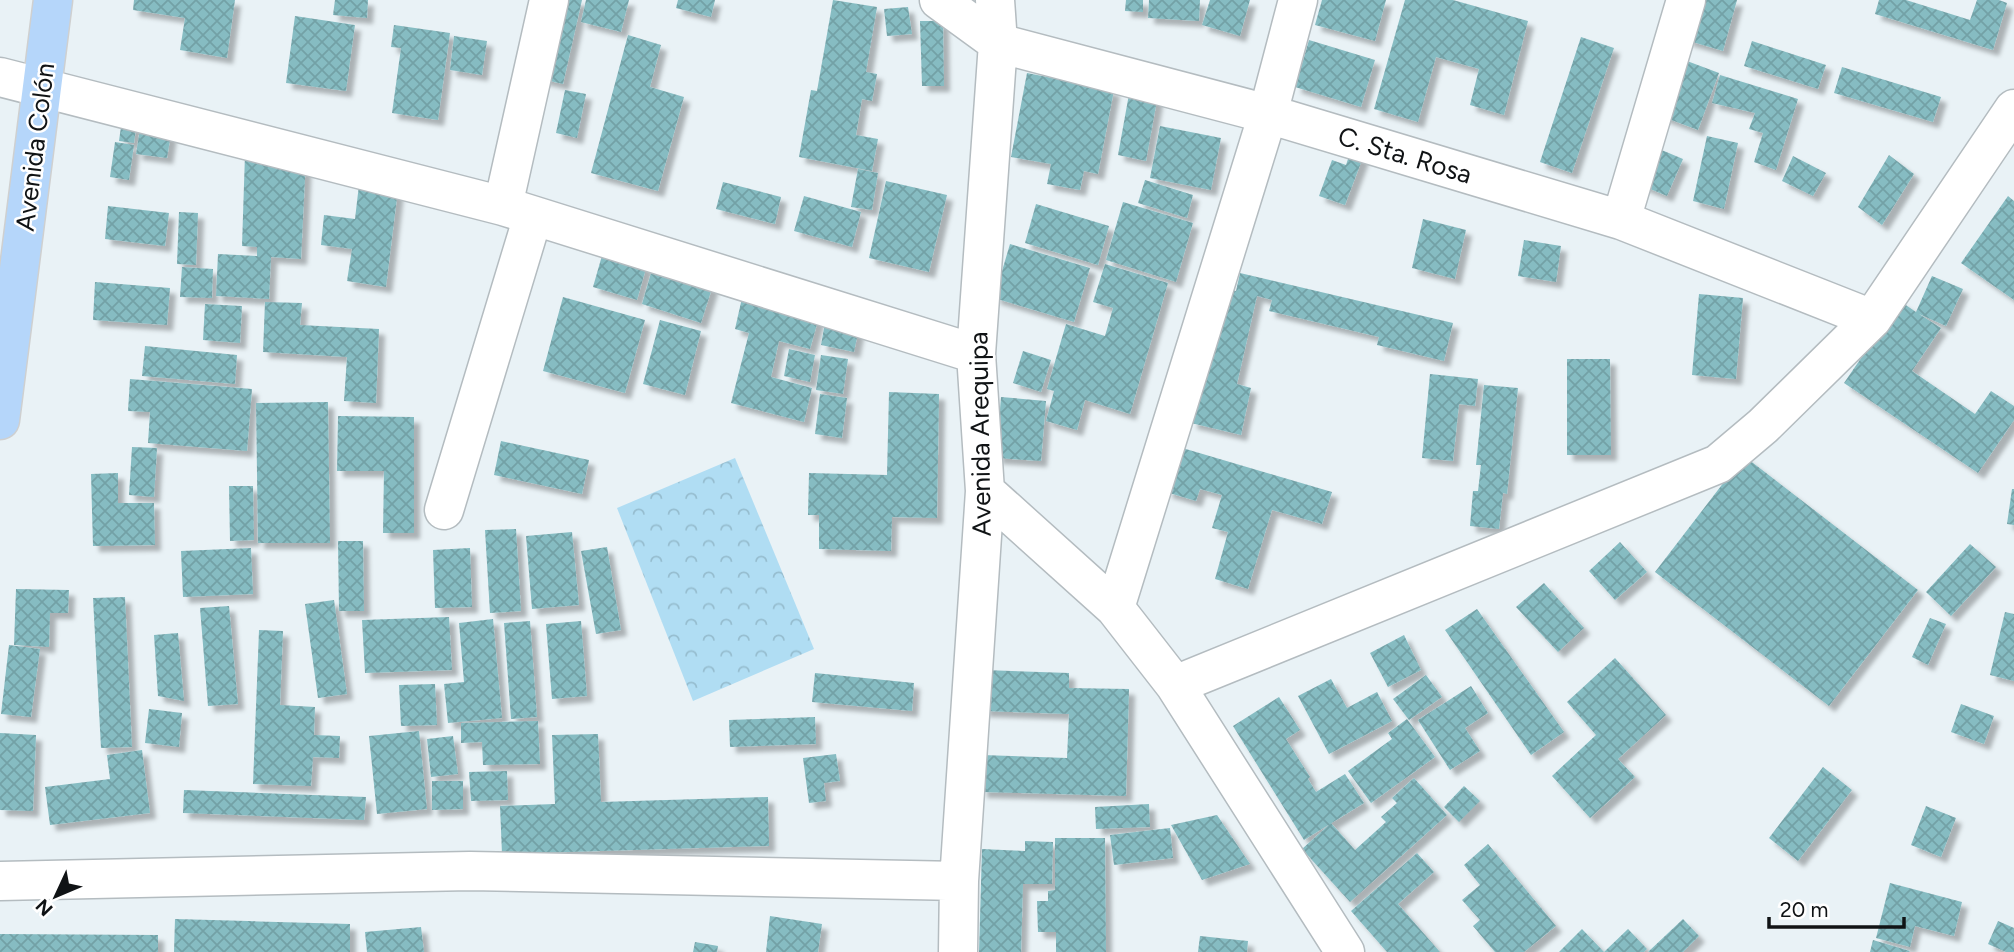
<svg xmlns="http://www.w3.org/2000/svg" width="2014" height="952" font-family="Figtree,sans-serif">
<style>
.park{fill:url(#park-crowns)}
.building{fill:url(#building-cross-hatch);filter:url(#shadow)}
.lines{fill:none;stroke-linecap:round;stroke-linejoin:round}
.street-casing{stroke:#b4bcc0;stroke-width:41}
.primary-casing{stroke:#cfd0d0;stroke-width:41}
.street{stroke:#fff;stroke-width:38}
.primary{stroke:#b5d6fa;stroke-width:38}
.labels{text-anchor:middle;stroke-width:5;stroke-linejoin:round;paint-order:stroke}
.street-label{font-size:26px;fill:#101315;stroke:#fff}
</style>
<defs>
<pattern id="park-crowns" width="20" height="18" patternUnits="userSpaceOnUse" patternTransform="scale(1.75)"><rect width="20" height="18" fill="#b0ddf3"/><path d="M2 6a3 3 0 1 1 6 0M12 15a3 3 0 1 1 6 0" fill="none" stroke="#96bdcf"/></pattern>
<pattern id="building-cross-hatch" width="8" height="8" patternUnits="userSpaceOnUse" patternTransform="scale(1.75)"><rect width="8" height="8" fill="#86bcc2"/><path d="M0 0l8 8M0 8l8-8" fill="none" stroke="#73a1a6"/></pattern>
<filter id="shadow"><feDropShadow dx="6" dy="6" stdDeviation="2" flood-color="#0004"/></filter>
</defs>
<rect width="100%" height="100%" fill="#e9f2f6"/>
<path class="park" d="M735,458L814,649L693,701L617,508Z"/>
<path class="building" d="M134,0H235L227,58L180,50L185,18L133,10Z
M335,0H368L367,18L333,15Z
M555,0H582L563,84L537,78Z
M586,0H629L621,32L581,22Z
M678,0H715L711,17L676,8Z
M833,0L877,7L866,72L877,74L872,101L862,99L856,135L878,139L872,171L799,157L811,90L817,91Z
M1126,0H1143V12L1125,11Z
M1149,0H1200L1199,21L1148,18Z
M1210,0H1250L1240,36L1202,25Z
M1322,0H1386L1375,41L1315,25Z
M1405,0H1453L1528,21L1504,115L1470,105L1479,69L1436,57L1418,122L1374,109Z
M1697,0H1737L1723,51L1686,40Z
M1879,0H1906L1970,20L1977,0H1999L2007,3L1993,50L1875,14Z
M908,7L912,34L887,36L884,9Z
M295,16L355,25L346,91L286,83Z
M920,21H943L944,86H922Z
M394,25L450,33L438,120L392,113L401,48L391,47Z
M628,35L661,45L650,87L684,97L658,191L591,173Z
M454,36L487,41L482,75L450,70Z
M1581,37L1614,48L1572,173L1540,162Z
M1309,40L1375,60L1361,107L1295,87Z
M1752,41L1826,65L1818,89L1744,66Z
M1679,58L1719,73L1698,130L1658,115Z
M1842,67L1941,97L1933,122L1834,93Z
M1027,73L1114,90L1098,174L1084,171L1080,190L1047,184L1051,164L1011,157Z
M1720,75L1798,99L1776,170L1754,162L1763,133L1749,129L1755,113L1712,103Z
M1131,83L1159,89L1146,161L1118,155Z
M565,90L586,94L577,138L556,133Z
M123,112L138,114L134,143L119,141Z
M142,116L173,121L167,158L136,154Z
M1160,126L1221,138L1211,190L1150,178Z
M1707,136L1738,143L1724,209L1693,201Z
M115,142L134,145L129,180L110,177Z
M1652,146L1683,159L1667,196L1636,183Z
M1352,147L1365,152L1345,205L1319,196L1332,160L1346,165Z
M245,154L306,158L301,259L271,257L269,299L216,296L218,254L257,256V247L242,246Z
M1889,155L1914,174L1882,225L1858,207Z
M1793,156L1826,173L1813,196L1782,181Z
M858,169L878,173L872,210L851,207Z
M360,176L399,181L386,287L347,281L352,249L321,245L324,215L355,219Z
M1145,180L1193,195L1187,218L1138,203Z
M886,181L947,195L929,272L869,258Z
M723,182L781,197L775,224L716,209Z
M804,196L861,212L852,247L794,231Z
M2008,196L2014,201V300L1961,263Z
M1123,202L1193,223L1176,282L1106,260Z
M1036,204L1109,226L1098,265L1025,243Z
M108,206L169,213L165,246L105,239Z
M179,212L198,213L196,265L177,264Z
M1423,219L1466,230L1455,279L1412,268Z
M1524,240L1561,246L1556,282L1518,276Z
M1010,244L1090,268L1074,322L994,298Z
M603,252L647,265L637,300L593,287Z
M1105,264L1168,283L1130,414L1085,400L1077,430L1046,421L1054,391L1047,389L1066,324L1105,336L1113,308L1093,302Z
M653,266L713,285L701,323L642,304Z
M182,267L213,269L212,298L180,297Z
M1240,273L1453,323L1444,361L1377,345L1379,337L1269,311L1272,300L1257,296L1237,384L1251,388L1241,435L1191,423L1216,286L1236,291Z
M1932,276L1963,289L1946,326L1919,314L1941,328L1912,371L1975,414L1991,391L2014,406V420L1978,473L1844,383L1900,301L1916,312Z
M95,282L170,288L167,325L93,320Z
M1699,294L1743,298L1736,379L1692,375Z
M563,297L645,320L625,393L543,371Z
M742,298L819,317L810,349L779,341L771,377L812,388L804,422L731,403L749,333L735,329Z
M265,302L302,303L300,325L379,329L376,403L344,401L347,357L263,352Z
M205,304L242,306L240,343L203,340Z
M826,317L860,323L854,352L821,345Z
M660,320L701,331L685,395L643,384Z
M145,346L237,355L235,384L142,376Z
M789,349L815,355L810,382L784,376Z
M1023,351L1051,360L1041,392L1013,383Z
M821,355L848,359L843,394L816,390Z
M1567,359H1610L1611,455H1567Z
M1430,374L1478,379L1475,406L1459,404L1453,461L1422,458Z
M130,379L252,389L247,451L148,443L150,412L128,411Z
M1484,385L1518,388L1507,494L1503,493L1499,529L1470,526L1473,491H1478L1481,465H1476Z
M889,392L939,394L937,518L892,517L891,551L819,549V515H808L809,473L887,475Z
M820,394L847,398L842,438L815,434Z
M1001,397L1046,401L1041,461L996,458Z
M328,402L330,543H258L256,403Z
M338,416L414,417V533H383L384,471H337Z
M501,441L589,460L582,494L494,475Z
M132,447L157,448L154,497L129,495Z
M1179,447L1332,492L1322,524L1272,510L1248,589L1215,579L1228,532L1212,528L1222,495L1200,489L1196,501L1166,492Z
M1744,456L1918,590L1829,706L1655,572Z
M118,473V503H154L155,545L93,546L91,474Z
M229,486H253L254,540L230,541Z
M2012,489H2014V525L2007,524Z
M516,529L521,611L490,613L485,530Z
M572,532L579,605L532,609L526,536Z
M338,541H363L364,611H339Z
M1620,542L1647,572L1615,600L1589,571Z
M1970,544L1996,567L1951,616L1926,592Z
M607,547L621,630L596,634L581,551Z
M251,548L253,594L183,597L181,551Z
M470,548L472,607L435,608L433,550Z
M1544,583L1584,628L1558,652L1516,607Z
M16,589L69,590L68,613H50L49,647L14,645Z
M125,597L132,747L101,748L93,598Z
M334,600L347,694L318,698L305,604Z
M229,606L238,704L208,706L200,608Z
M1477,609L1564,732L1531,755L1445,630Z
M2005,612L2014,614V681L1990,675Z
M449,617L452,670L365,673L362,620Z
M1930,618L1946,624L1928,665L1912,657Z
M493,619L502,718L448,723L444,684L464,682L459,623Z
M530,621L537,717L511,719L504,623Z
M581,621L587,696L552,699L546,624Z
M259,630L283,631L280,705L315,707L314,735L340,736L339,758L313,757L311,786L253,784Z
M178,633L184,701L158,696L154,635Z
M1404,635L1421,670L1388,687L1370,653Z
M9,645L40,649L31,717L1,714Z
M1615,658L1666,715L1618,759L1635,777L1590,818L1552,776L1596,735L1567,702Z
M984,670L1069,673V688L1129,689L1126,796L981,792L982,755L1067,758L1069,714L983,711Z
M815,673L914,683L912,711L812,702Z
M1426,675L1442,697L1409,720L1393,699Z
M1331,679L1347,708L1377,692L1392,721L1329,754L1298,696Z
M435,684L437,725L401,726L399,685Z
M1471,686L1488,713L1465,728L1480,751L1450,770L1418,720Z
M1279,697L1300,730L1286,739L1310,777L1308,779L1316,792L1345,774L1364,803L1304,840L1233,726Z
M1961,704L1994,716L1984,744L1951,732Z
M149,709L182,713L179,747L145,743Z
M815,717L816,744L730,747L729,720Z
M1407,719L1435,757L1371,803L1348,771L1392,739L1388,733Z
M538,721L540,764L483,765L482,742L461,743V723Z
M419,731L427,809L377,814L369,736Z
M0,733L36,735L33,811L0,810Z
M598,734L601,802L768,797L769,846L502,854L500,806L555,804L552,735Z
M453,736L458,774L431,777L427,739Z
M142,750L150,813L50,825L45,787L110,779L107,755Z
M836,754L840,781L824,783L826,801L809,803L803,758Z
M1823,767L1852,790L1798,861L1769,838Z
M507,771L508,800L471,801L469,772Z
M1414,778L1447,815L1350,902L1302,849L1331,823L1355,850L1386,822L1381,817L1397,803L1392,798Z
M432,781H463V809L432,810Z
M1464,786L1480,801L1459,822L1444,807Z
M184,790L366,797L364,820L183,813Z
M1149,804L1150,827L1096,829L1095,807Z
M1926,806L1956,818L1941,857L1911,845Z
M1217,815L1250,864L1202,880L1171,825Z
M1170,828L1173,858L1114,865L1110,835Z
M1055,838H1105L1106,952H1056V932H1038L1037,901H1048V891L1055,890Z
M1025,841L1053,842L1052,884H1023L1021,952H979L982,849L1025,851Z
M1488,844L1556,926L1524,952H1495L1473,926L1480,920L1462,900L1480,885L1464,865Z
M1417,853L1434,872L1398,904L1440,952H1387L1351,911Z
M1890,883L1962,902L1954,936L1915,926L1910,947L1876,938Z
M770,916L822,924L818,952H766Z
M175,919L350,924V952H174Z
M1683,919L1699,936L1683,952H1648Z
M1998,921L2014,928V952H2006L1988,944Z
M421,927L424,952H367L365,932Z
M1582,929L1604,952L1628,929L1647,949L1644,952H1559Z
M0,934L158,935V952H0Z
M1200,936L1248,941L1247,952H1198Z
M1873,940L1910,951L1909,952H1870Z
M695,942L718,946L717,952H693Z"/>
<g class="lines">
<g class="street-casing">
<path id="street" d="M939,0L998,43L1268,114L1621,220L1872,319
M0,77L503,206L976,354
M503,206L549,0
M1621,220L1686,0
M985,491L1115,608L1175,685L1345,952
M444,510L533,216
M1115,608L1268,114L1298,0
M1175,685L1718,464L1763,426L1872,319L2014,109
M0,881L470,871L959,881
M958,952L959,881L985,491L976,354L998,43L995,0"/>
</g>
<g class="primary-casing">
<path id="primary" d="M0,420L53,0"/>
</g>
<use href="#street" class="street"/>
<use href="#primary" class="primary"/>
</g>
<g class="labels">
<g class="street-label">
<text transform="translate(35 147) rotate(-83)" y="9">Avenida Colón</text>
<text transform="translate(1405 155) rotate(17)" y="9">C. Sta. Rosa</text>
<text transform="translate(980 434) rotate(-91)" y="9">Avenida Arequipa</text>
</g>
</g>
<g transform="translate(56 896) rotate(226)" stroke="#ffffff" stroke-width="5" paint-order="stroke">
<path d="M0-5L12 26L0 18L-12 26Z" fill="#101315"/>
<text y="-10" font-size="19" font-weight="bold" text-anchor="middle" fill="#101315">N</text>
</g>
<path d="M1769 917v10h135v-10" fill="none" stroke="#101315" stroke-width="3.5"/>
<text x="1780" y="917" font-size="21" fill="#101315" stroke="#ffffff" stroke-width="5" paint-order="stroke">20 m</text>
</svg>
